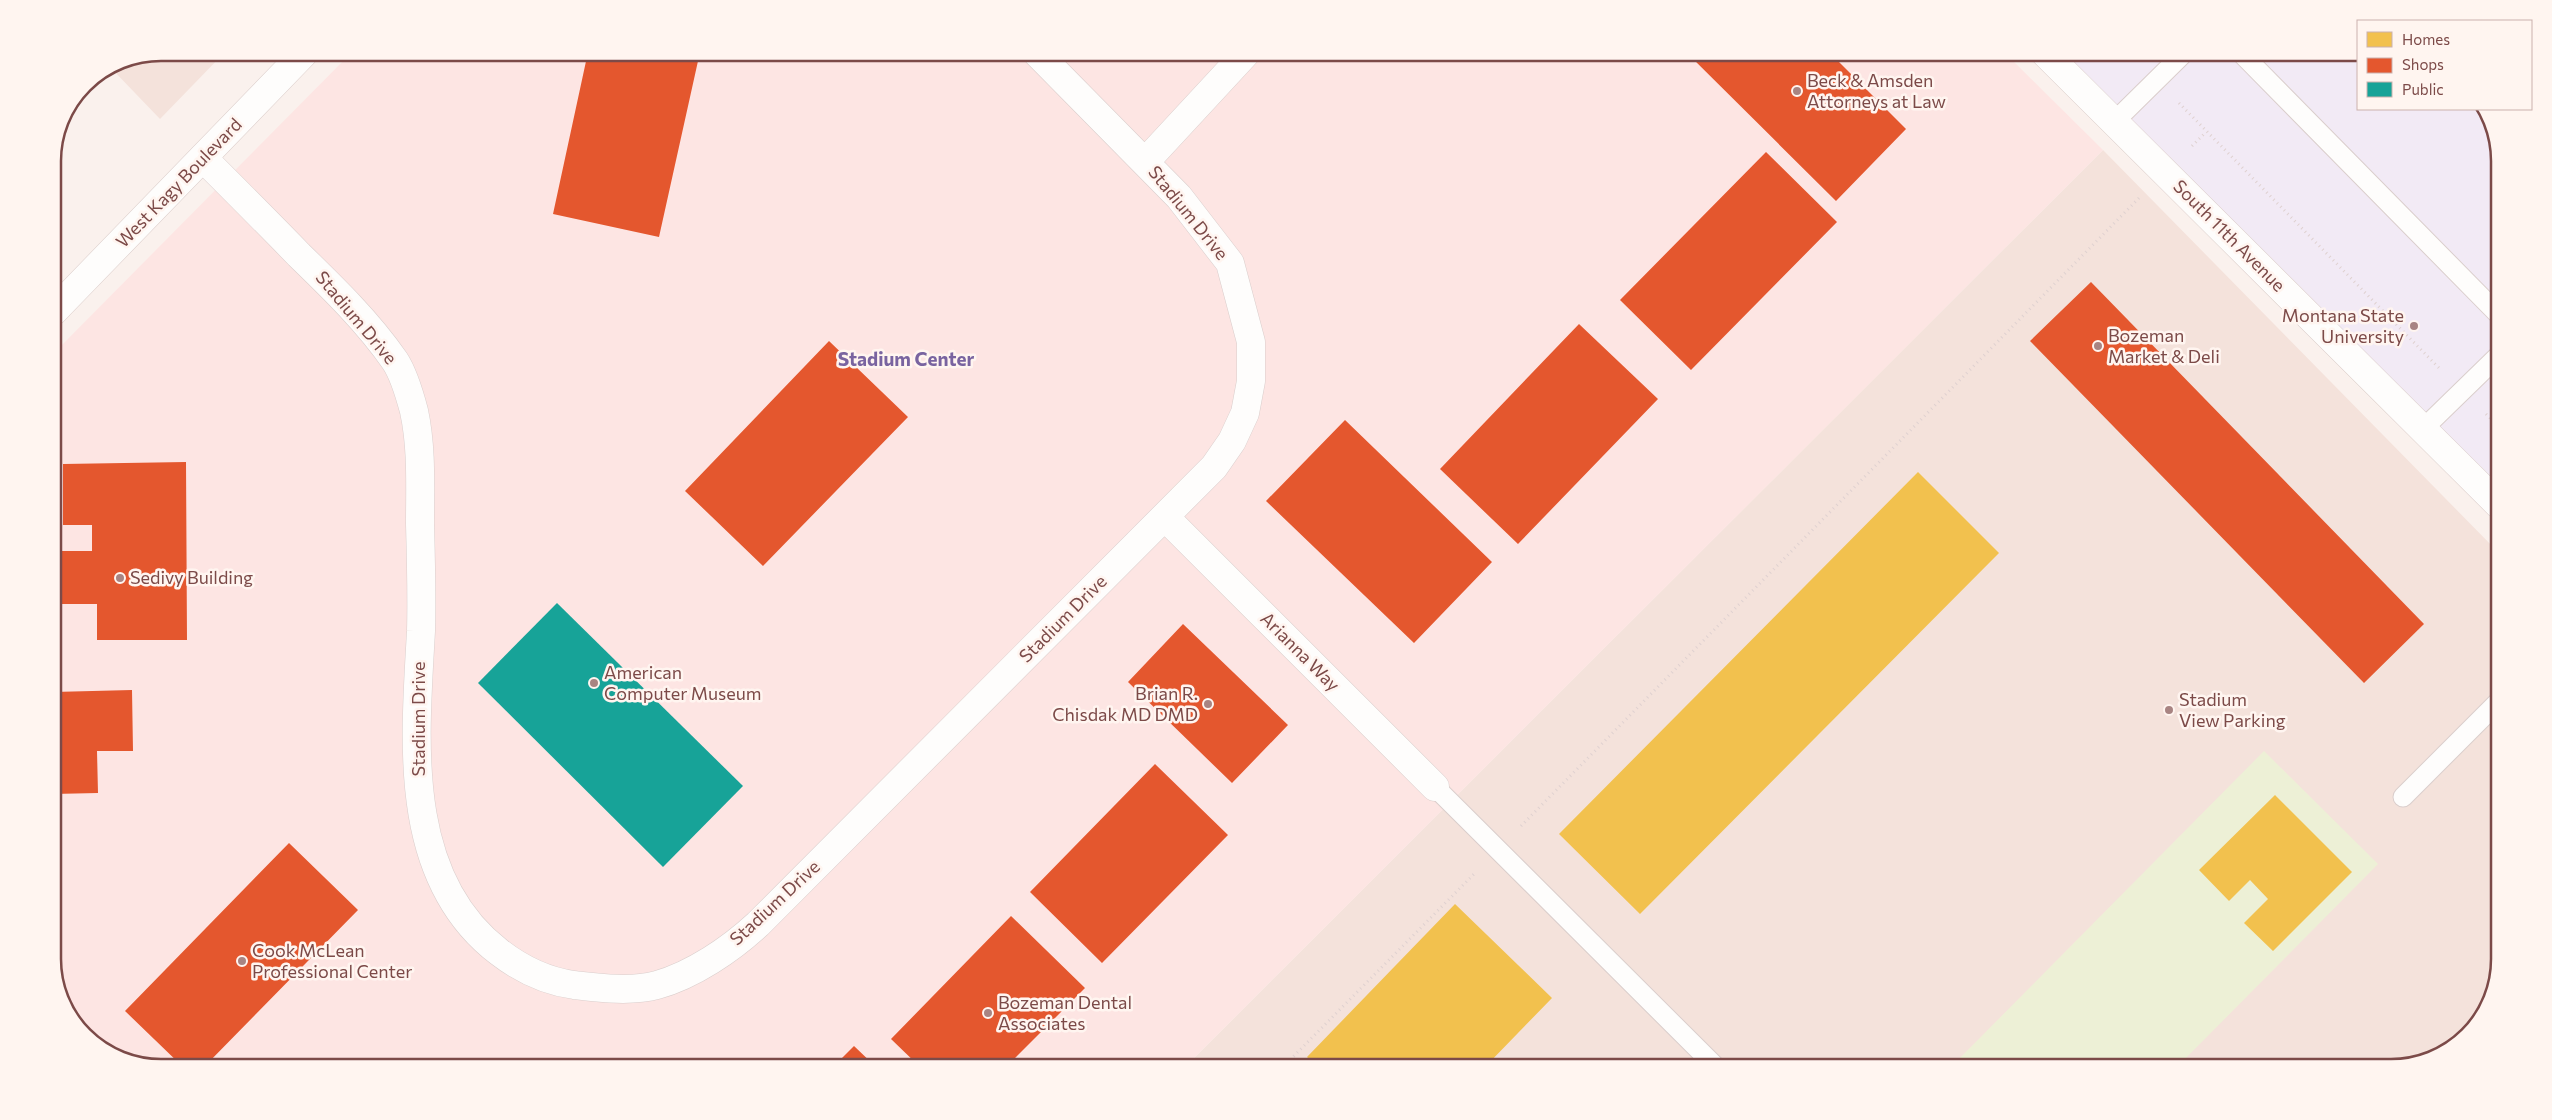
<svg xmlns="http://www.w3.org/2000/svg" width="2552" height="1120" font-family="Commissioner,sans-serif">
<style>
.residential{fill:#f4e2db}
.commercial{fill:#fde5e3}
.education{fill:#f2eaf5}
.green{fill:#edf0d6}
.homes{fill:#f2c14e}
.shops{fill:#e4572e}
.public{fill:#17a398}
.lines{fill:none;stroke-linecap:round;stroke-linejoin:round}
.lane-casing{stroke:#dacecc;stroke-width:21}
.street-casing{stroke:#dacecc;stroke-width:29}
.secondary-casing{stroke:#dbcdca;stroke-width:29}
.path{stroke:#dfd1d0;stroke-width:3;stroke-dasharray:1 4;stroke-linecap:butt}
.lane{stroke:#fefdfc;stroke-width:19}
.street{stroke:#fefdfc;stroke-width:28}
.secondary{stroke:#fefdfc;stroke-width:28}
.poi-dot{fill:#a88482;stroke:#fff5f0;stroke-width:2}
.labels{text-anchor:middle;stroke-width:5;stroke-linejoin:round;paint-order:stroke}
.poi-label{font-size:18px;fill:#7c4a48;stroke:#fff5f0;text-anchor:start}
.street-label{font-size:18px;fill:#7c4a48;stroke:#fff5f0}
.neighbourhood-label{font-size:19px;font-weight:bold;fill:#7964a0;stroke:#fff5f0}
.rim{fill:none;stroke:#7c4a48;stroke-width:2.5}
</style>
<rect width="100%" height="100%" fill="#faf1ed"/>
<path class="residential" d="M161,53H224L160,119L110,67L120,61Z
M2103,150L2499,553V959L2491,1000L2452,1049L2391,1067H1185Z"/>
<path class="commercial" d="M351,53H2005L2103,150L1185,1067H161L120,1059L75,1025L53,966V354Z"/>
<path class="education" d="M2055,53H2358V109H2482L2499,154V498Z"/>
<path class="green" d="M2264,751L2378,864L2177,1067H1951Z"/>
<path class="homes" d="M1918,472L1999,553L1640,914L1559,834Z
M2499,781V793L2494,788Z
M2275,795L2352,872L2273,951L2244,923L2268,899L2250,880L2229,901L2199,870Z
M1455,904L1552,998L1485,1067H1317L1307,1057Z"/>
<path class="shops" d="M588,52H700L659,237L553,214Z
M1686,52H1829L1906,129L1836,201Z
M1766,152L1837,222L1691,370L1620,300Z
M2091,282L2424,624L2364,683L2030,341Z
M1579,324L1658,399L1518,544L1440,469Z
M829,341L908,417L763,566L685,491Z
M1345,420L1492,562L1414,643L1266,501Z
M186,462L187,640H97V604H53V551H92V525H63V464Z
M1183,624L1288,725L1232,783L1128,682Z
M132,690L133,751H97L98,793L53,794V692Z
M1155,764L1228,835L1102,963L1030,892Z
M289,843L358,910L204,1067H183L125,1011Z
M1011,916L1085,988L1006,1067H920L891,1039Z
M854,1046L876,1067H833Z"/>
<path class="public" d="M557,603L743,786L663,867L478,683Z"/>
<g class="lines">
<g class="lane-casing">
<path id="lane" d="M2240,52L2499,315
M2114,122L2185,52
M2424,428L2499,355
M1435,787L1716,1067
M2403,797L2499,701"/>
</g>
<g class="street-casing">
<path id="street" d="M203,158C235,190 267,222 299,255C333,288 368,322 395,361C403,373 410,396 414,411C422,448 420,486 420,524C421,559 422,595 421,631C415,740 401,877 499,952C521,969 545,981 574,985C600,988 631,992 657,985C693,975 731,949 758,924L1214,467L1232,441L1245,413L1251,381V342L1230,263L1179,197L1036,52
M1146,161L1247,52
M1165,517L1435,787"/>
</g>
<g class="secondary-casing">
<path id="secondary" d="M2044,52L2499,505
M53,312L305,52"/>
</g>
<path class="path" d="M2179,103L2439,368
M2192,146L2206,132
M2486,414L2499,427
M1521,826L2139,198
M1283,1067L1475,873"/>
<use href="#lane" class="lane"/>
<use href="#street" class="street"/>
<use href="#secondary" class="secondary"/>
</g>
<g class="poi-dot">
<circle cx="1797" cy="91" r="5"/>
<circle cx="2414" cy="326" r="5"/>
<circle cx="2098" cy="346" r="5"/>
<circle cx="120" cy="578" r="5"/>
<circle cx="594" cy="683" r="5"/>
<circle cx="1208" cy="704" r="5"/>
<circle cx="2169" cy="710" r="5"/>
<circle cx="242" cy="961" r="5"/>
<circle cx="988" cy="1013" r="5"/>
</g>
<g class="labels">
<g class="poi-label">
<text x="1807" y="87">Beck &amp; Amsden<tspan x="1807" dy="21">Attorneys at Law</tspan></text>
<text x="2404" y="322" text-anchor="end">Montana State<tspan x="2404" dy="21">University</tspan></text>
<text x="2108" y="342">Bozeman<tspan x="2108" dy="21">Market &amp; Deli</tspan></text>
<text x="130" y="584">Sedivy Building</text>
<text x="604" y="679">American<tspan x="604" dy="21">Computer Museum</tspan></text>
<text x="1198" y="700" text-anchor="end">Brian R.<tspan x="1198" dy="21">Chisdak MD DMD</tspan></text>
<text x="2179" y="706">Stadium<tspan x="2179" dy="21">View Parking</tspan></text>
<text x="252" y="957">Cook McLean<tspan x="252" dy="21">Professional Center</tspan></text>
<text x="998" y="1009">Bozeman Dental<tspan x="998" dy="21">Associates</tspan></text>
</g>
<g class="street-label">
<text transform="translate(179 183) rotate(-46)" y="6">West Kagy Boulevard</text>
<text transform="translate(1188 213) rotate(51)" y="6">Stadium Drive</text>
<text transform="translate(2229 236) rotate(45)" y="6">South 11th Avenue</text>
<text transform="translate(356 318) rotate(50)" y="6">Stadium Drive</text>
<text transform="translate(1063 619) rotate(-45)" y="6">Stadium Drive</text>
<text transform="translate(1300 652) rotate(45)" y="6">Arianna Way</text>
<text transform="translate(419 719) rotate(-90)" y="6">Stadium Drive</text>
<text transform="translate(775 903) rotate(-43)" y="6">Stadium Drive</text>
</g>
<g class="neighbourhood-label">
<text x="906" y="366">Stadium Center</text>
</g>
</g>
<path d="M0 0H2552V1120H0ZM161 61H2391A100 100 0 0 1 2491 161V959A100 100 0 0 1 2391 1059H161A100 100 0 0 1 61 959V161A100 100 0 0 1 161 61Z" fill="#fff5f0" fill-rule="evenodd"/>
<path class="rim" d="M161 61H2391A100 100 0 0 1 2491 161V959A100 100 0 0 1 2391 1059H161A100 100 0 0 1 61 959V161A100 100 0 0 1 161 61Z"/>
<rect x="2357" y="20" width="175" height="90" fill="#fff5f0" stroke="#cbb1ad"/>
<rect x="2367" y="32" width="25" height="15" fill="#f2c14e" stroke="#cbb1ad"/>
<text x="2402" y="45" font-size="15" fill="#7c4a48">Homes</text>
<rect x="2367" y="58" width="25" height="15" fill="#e4572e" stroke="#cbb1ad"/>
<text x="2402" y="70" font-size="15" fill="#7c4a48">Shops</text>
<rect x="2367" y="82" width="25" height="15" fill="#17a398" stroke="#cbb1ad"/>
<text x="2402" y="95" font-size="15" fill="#7c4a48">Public</text>
</svg>
